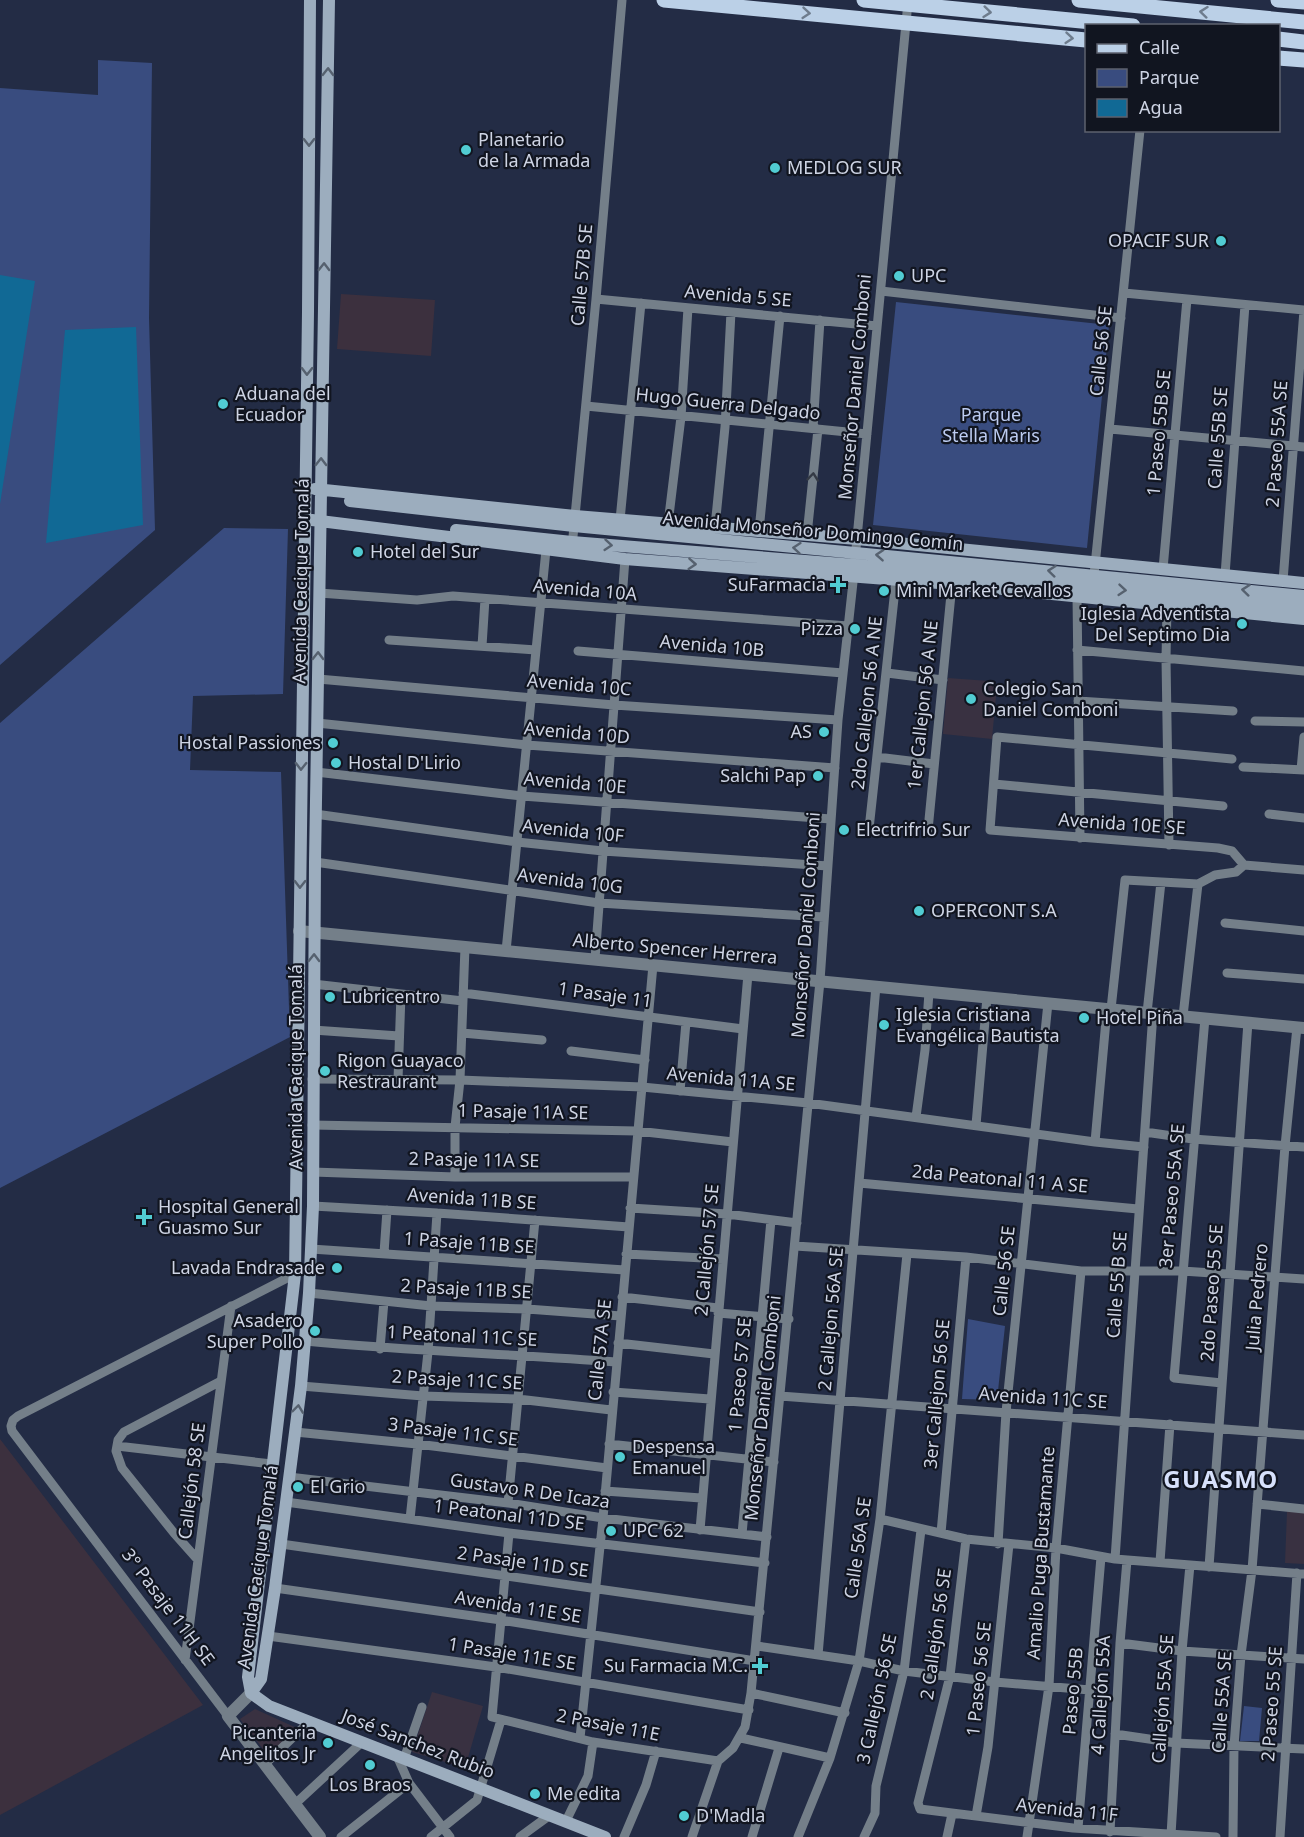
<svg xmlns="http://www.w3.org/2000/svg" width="1304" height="1837" font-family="'Noto Sans',sans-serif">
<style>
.industrial{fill:#3c303e}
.education{fill:#393141}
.green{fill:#394c7f}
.water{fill:#116995}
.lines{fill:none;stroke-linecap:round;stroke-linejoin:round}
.minor{stroke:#747f89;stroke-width:9}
.tertiary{stroke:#747f89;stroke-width:12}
.secondary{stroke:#9cadbe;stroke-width:12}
.primary{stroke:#bbd0e7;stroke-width:15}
.oneway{stroke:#6e7c8d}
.oneway2{stroke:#56616f}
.oneway3{stroke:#343a45}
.poi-dot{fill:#51ccd2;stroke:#111520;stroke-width:2}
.labels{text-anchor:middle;stroke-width:4.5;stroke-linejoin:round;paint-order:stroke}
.poi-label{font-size:18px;fill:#ced4e4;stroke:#111520;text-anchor:start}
.street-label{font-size:18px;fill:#ced4e4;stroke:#111520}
.park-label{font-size:18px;fill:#bccbf0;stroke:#111520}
.district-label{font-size:24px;font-weight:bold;letter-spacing:1.5px;fill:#d7e1fb;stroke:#111520}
</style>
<rect width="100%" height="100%" fill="#232c45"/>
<path class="industrial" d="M341,294L435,300L431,356L337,349Z
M0,1439L203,1705L0,1815Z"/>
<path class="education" d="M948,678L989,681V684L997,685L992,739L943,734Z
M1287,1511L1304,1512V1564L1285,1563Z
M432,1692L483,1706L465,1768L412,1752Z
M255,1709L299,1729L269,1757L240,1719Z"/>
<path class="green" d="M98,60L152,63L149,318L155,530L0,665V88L98,95Z
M896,302L1109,325L1087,548L873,525Z
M224,528L288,529L283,694L193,696L190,770L281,772L290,1037L0,1188V723Z
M968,1319L1005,1326L997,1400L962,1399Z
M1244,1706L1262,1708L1259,1741H1240Z"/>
<path class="water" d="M0,275L35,281L0,504Z
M136,327L143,525L46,543L65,330Z"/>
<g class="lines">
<path class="minor" d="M881,291L1121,318
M1124,293L1304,310
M596,299L877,326
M586,406L867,434
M813,428L820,320
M1110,429L1304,447
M620,520L641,303
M668,524L681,417L688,308
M715,527L725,427L731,312
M759,531L780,316
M807,535L818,429
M572,547L596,299L622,0
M855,559L908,2
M1163,569L1187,299
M1094,575L1140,130
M1225,575L1245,305
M1283,581L1304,310
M319,593L417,600L453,596L848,626
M1077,596L1080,838
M1167,606L1166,659L1169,845
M389,640L536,650
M482,646L485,599
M1077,650L1304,671
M578,651L843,673
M887,673L943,680
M318,679L614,705L838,720
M1078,701L1233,711
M1255,721L1304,722
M317,723L527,745L835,768
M877,757L934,764
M1232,759L997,737L990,830L1218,848L1232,851L1244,865
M1243,767L1304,770
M1301,770L1304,737
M316,772L522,796L831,819
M994,784L1223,806
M315,814L517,842L603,851L828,866
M1269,814L1304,818
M869,829L896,580
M928,830L952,584
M315,862L599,903L824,917
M1225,923L1304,931
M506,951L546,550
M595,959L625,559
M1227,973L1304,979
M313,984L463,1001
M463,993L743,1029
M1111,1009L1125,880L1198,884L1215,875L1236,872L1244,865L1304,870
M1147,1013L1161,882
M1183,1016L1198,884
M1205,1018L1174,1378L1222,1383
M313,1030L399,1036
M462,1033L542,1040
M571,1051L645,1060
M312,1079L460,1080L642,1087L808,1103L1095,1142L1144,1147
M398,1080L401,994
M680,1091L686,1022
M916,1117L925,1050L929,992
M312,1125L637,1131L733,1142
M976,1125L987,997
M1145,1132L1193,1139L1304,1147
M1095,1142L1107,1009
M313,1172L455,1177H633
M455,1177V1127L460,1080L465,947
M859,1183L1138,1209
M313,1206L437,1213L629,1227
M630,1208L727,1214L797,1223
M795,1246L966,1257L1081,1271H1182L1304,1279
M311,1249L625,1270
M384,1253L387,1210
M626,1254L723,1259
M309,1293L431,1306L527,1309L621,1316
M622,1297L718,1308
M718,1313L789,1319
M305,1341C409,1351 513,1354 616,1362
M618,1343L714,1354
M380,1349L384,1301
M301,1386L423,1396L518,1399L611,1410
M613,1392L710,1399
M780,1396L1304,1435
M295,1432L417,1444L607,1468
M609,1444L774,1462
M117,1446L272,1464
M289,1477L508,1503L603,1518L767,1537
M605,1491L701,1498
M286,1502L509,1533L765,1563
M508,1503L535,1220
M1257,1504L1304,1509
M410,1519L428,1352L437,1213
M880,1519L966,1539L1056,1548L1115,1559L1304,1574
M700,1530L748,974
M509,1533L492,1717L593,1742L718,1761
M941,1533L966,1257
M742,1534L771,1220
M966,1539L950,1676L918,1803L920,1809L1073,1828L1216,1837
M281,1544L760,1612
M998,1544L1006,1412L1048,1003
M1115,1559L1153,1013
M198,1560L174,1533L122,1468L116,1451L118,1440L124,1432L221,1381
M1160,1562L1170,1424
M1209,1567L1248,1022
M275,1588L501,1620L755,1661
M268,1636L496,1667L749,1710
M1120,1643L1182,1651L1304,1659
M757,1646L859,1661L904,1671L995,1682L1090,1690
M818,1655L876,986
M185,1660L231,1306
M751,1693L845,1713
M228,1716L12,1431L11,1426L13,1420L18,1416L295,1274
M1115,1734L1176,1743L1304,1749
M580,1738L603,1518L653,965
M741,1738L830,1758
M397,1756L409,1783L450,1837
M404,1759L422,1707
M265,1764L310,1721
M295,1804L362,1742
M976,1816L988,1747L1009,1544
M566,1821L588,1776L593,1742
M1078,1828L1101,1557
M1110,1832L1120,1643L1127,1560
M1171,1835L1182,1651L1190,1565
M341,1837L409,1783
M431,1837L477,1800L501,1720
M520,1837L550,1815
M624,1837L646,1785L656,1751
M692,1837L718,1761L733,1748L745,1727L751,1693L820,981L838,720L854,573
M752,1837L779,1748
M798,1837L830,1758L859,1661L880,1519L907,1254
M864,1837L875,1813L876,1786L904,1671L921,1530
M947,1837L952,1814
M1027,1837L1049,1686L1056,1548L1081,1271
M1233,1837L1234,1746L1241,1655L1252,1570L1285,1146L1297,1027
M1280,1837L1297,1573"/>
<path class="tertiary" d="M299,931L1304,1028
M251,1693L228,1716L320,1837"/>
<path class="secondary" d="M315,489L575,516L857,539L1304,583
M350,501L574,526L1304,596
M312,520L625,559L952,584L1304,619
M456,530L572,542L855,565L1304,607
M251,1693L261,1679L275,1588L301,1386L309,1293L313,1206L315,862L329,0
M251,1693L248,1677L295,1274L308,312L310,0
M251,1693L269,1706L605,1837"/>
<path class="primary" d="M664,0L1086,40
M864,0L1133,26
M1079,0L1304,22
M1278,0L1304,2
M1278,39L1304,42
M1278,58L1304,60"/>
</g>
<defs><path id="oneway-chevron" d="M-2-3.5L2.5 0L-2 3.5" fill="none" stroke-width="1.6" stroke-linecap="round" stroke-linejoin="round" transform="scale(1.5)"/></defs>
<g class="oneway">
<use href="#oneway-chevron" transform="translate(987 12) rotate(6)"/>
<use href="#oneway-chevron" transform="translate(1204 12) rotate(-174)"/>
<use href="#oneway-chevron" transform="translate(806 13) rotate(5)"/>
<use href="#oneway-chevron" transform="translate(1069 38) rotate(5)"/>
</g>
<g class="oneway2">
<use href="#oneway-chevron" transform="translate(328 72) rotate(-89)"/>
<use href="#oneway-chevron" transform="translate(309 142) rotate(90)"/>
<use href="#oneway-chevron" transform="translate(324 267) rotate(-89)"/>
<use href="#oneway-chevron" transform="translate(307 371) rotate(91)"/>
<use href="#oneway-chevron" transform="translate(321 462) rotate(-89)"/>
<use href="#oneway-chevron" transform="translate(608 545) rotate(5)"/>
<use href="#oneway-chevron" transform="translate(797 548) rotate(-175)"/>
<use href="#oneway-chevron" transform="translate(880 555) rotate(-176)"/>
<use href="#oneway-chevron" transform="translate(692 564) rotate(4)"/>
<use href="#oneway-chevron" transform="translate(1052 571) rotate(-174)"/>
<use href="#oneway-chevron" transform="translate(1122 590) rotate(5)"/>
<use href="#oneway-chevron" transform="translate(1246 590) rotate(-174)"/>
<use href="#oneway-chevron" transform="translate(318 656) rotate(-89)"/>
<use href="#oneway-chevron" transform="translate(301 766) rotate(91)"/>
<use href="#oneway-chevron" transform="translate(300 884) rotate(91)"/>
<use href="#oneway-chevron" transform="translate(314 958) rotate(-89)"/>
<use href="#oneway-chevron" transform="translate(298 1409) rotate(-83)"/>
</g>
<use class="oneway3" href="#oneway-chevron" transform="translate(813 477) rotate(-84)"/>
<g class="poi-dot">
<circle cx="466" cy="150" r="6"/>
<circle cx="775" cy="168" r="6"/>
<circle cx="1221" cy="241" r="6"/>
<circle cx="899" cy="276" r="6"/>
<circle cx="223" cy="404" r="6"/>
<circle cx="358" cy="552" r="6"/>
<path d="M835 576h6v6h6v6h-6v6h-6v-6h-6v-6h6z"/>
<circle cx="884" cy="591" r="6"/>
<circle cx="1242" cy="624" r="6"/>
<circle cx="855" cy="629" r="6"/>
<circle cx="971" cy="699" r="6"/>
<circle cx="824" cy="732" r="6"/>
<circle cx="333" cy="743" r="6"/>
<circle cx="336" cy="763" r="6"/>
<circle cx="818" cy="776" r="6"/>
<circle cx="844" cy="830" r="6"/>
<circle cx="919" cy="911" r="6"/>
<circle cx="330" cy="997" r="6"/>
<circle cx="1084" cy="1018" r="6"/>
<circle cx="884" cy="1025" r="6"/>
<circle cx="325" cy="1071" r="6"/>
<path d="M141 1208h6v6h6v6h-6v6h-6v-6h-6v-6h6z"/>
<circle cx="337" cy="1268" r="6"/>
<circle cx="315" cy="1331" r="6"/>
<circle cx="620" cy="1457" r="6"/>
<circle cx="298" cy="1487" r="6"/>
<circle cx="611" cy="1531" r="6"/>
<path d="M757 1657h6v6h6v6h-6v6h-6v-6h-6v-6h6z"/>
<circle cx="328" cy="1743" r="6"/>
<circle cx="370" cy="1765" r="6"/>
<circle cx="535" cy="1794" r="6"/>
<circle cx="684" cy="1816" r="6"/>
</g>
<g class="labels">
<g class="poi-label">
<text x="478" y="146">Planetario<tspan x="478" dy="21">de la Armada</tspan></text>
<text x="787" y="174">MEDLOG SUR</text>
<text x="1209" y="247" text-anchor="end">OPACIF SUR</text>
<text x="911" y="282">UPC</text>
<text x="235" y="400">Aduana del<tspan x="235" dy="21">Ecuador</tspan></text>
<text x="370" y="558">Hotel del Sur</text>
<text x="826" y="591" text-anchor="end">SuFarmacia</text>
<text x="896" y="597">Mini Market Cevallos</text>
<text x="1230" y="620" text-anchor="end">Iglesia Adventista<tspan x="1230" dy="21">Del Septimo Dia</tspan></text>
<text x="843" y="635" text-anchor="end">Pizza</text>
<text x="983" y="695">Colegio San<tspan x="983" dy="21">Daniel Comboni</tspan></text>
<text x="812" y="738" text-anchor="end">AS</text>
<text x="321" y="749" text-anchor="end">Hostal Passiones</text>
<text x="348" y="769">Hostal D'Lirio</text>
<text x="806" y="782" text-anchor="end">Salchi Pap</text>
<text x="856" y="836">Electrifrio Sur</text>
<text x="931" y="917">OPERCONT S.A</text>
<text x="342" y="1003">Lubricentro</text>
<text x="896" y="1021">Iglesia Cristiana<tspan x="896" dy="21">Evangélica Bautista</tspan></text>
<text x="1096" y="1024">Hotel Piña</text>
<text x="337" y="1067">Rigon Guayaco<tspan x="337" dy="21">Restraurant</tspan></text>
<text x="158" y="1213">Hospital General<tspan x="158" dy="21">Guasmo Sur</tspan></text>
<text x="325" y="1274" text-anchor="end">Lavada Endrasade</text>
<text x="303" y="1327" text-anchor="end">Asadero<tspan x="303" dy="21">Super Pollo</tspan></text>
<text x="632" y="1453">Despensa<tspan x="632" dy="21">Emanuel</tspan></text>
<text x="310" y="1493">El Grio</text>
<text x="623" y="1537">UPC 62</text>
<text x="748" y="1672" text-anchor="end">Su Farmacia M.C.</text>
<text x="316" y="1739" text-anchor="end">Picanteria<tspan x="316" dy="21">Angelitos Jr</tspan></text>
<text x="370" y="1791" text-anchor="middle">Los Braos</text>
<text x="547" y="1800">Me edita</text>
<text x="696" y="1822">D'Madla</text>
</g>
<g class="street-label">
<text transform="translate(582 275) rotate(-85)" y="6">Calle 57B SE</text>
<text transform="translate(738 296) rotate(5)" y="6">Avenida 5 SE</text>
<text transform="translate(1101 351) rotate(-84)" y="6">Calle 56 SE</text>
<text transform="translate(855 387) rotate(-85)" y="6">Monseñor Daniel Comboni</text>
<text transform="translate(728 404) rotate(6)" y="6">Hugo Guerra Delgado</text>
<text transform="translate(1159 433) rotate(-85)" y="6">1 Paseo 55B SE</text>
<text transform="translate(1218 438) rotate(-86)" y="6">Calle 55B SE</text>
<text transform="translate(1277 444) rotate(-86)" y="6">2 Paseo 55A SE</text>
<text transform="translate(813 531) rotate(5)" y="6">Avenida Monseñor Domingo Comín</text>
<text transform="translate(301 581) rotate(-89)" y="6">Avenida Cacique Tomalá</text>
<text transform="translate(585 590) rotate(5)" y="6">Avenida 10A</text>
<text transform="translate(712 646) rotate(5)" y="6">Avenida 10B</text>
<text transform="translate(579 685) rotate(5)" y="6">Avenida 10C</text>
<text transform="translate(867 703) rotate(-84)" y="6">2do Callejon 56 A NE</text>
<text transform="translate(923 705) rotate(-84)" y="6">1er Callejon 56 A NE</text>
<text transform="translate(577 733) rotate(5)" y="6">Avenida 10D</text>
<text transform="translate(575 783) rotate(5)" y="6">Avenida 10E</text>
<text transform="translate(1122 824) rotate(4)" y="6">Avenida 10E SE</text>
<text transform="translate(573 831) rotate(6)" y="6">Avenida 10F</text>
<text transform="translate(570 881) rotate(7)" y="6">Avenida 10G</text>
<text transform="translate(806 925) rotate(-86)" y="6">Monseñor Daniel Comboni</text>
<text transform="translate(675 949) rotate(5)" y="6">Alberto Spencer Herrera</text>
<text transform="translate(605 995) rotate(8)" y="6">1 Pasaje 11</text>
<text transform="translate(296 1067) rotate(-90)" y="6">Avenida Cacique Tomalá</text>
<text transform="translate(731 1079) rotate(5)" y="6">Avenida 11A SE</text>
<text transform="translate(523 1112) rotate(1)" y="6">1 Pasaje 11A SE</text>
<text transform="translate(474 1160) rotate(1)" y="6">2 Pasaje 11A SE</text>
<text transform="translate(1000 1179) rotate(5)" y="6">2da Peatonal 11 A SE</text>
<text transform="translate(1172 1196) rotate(-85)" y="6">3er Paseo 55A SE</text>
<text transform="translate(472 1199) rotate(4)" y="6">Avenida 11B SE</text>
<text transform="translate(469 1243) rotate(4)" y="6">1 Pasaje 11B SE</text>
<text transform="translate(707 1250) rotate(-85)" y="6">2 Callejón 57 SE</text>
<text transform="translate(1004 1271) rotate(-84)" y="6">Calle 56 SE</text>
<text transform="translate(1117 1285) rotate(-86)" y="6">Calle 55 B SE</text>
<text transform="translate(466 1289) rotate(3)" y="6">2 Pasaje 11B SE</text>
<text transform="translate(1212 1293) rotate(-86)" y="6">2do Paseo 55 SE</text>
<text transform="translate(1257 1297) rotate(-85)" y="6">Julia Pedrero</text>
<text transform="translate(831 1319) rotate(-85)" y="6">2 Callejon 56A SE</text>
<text transform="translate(462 1336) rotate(3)" y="6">1 Peatonal 11C SE</text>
<text transform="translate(600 1350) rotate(-84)" y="6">Calle 57A SE</text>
<text transform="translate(740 1375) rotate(-85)" y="6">1 Paseo 57 SE</text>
<text transform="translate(457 1380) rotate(3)" y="6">2 Pasaje 11C SE</text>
<text transform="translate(937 1394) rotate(-85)" y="6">3er Callejon 56 SE</text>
<text transform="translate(1043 1398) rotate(4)" y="6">Avenida 11C SE</text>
<text transform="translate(763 1408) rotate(-84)" y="6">Monseñor Daniel Comboni</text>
<text transform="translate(453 1432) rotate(7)" y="6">3 Pasaje 11C SE</text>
<text transform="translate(192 1481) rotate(-83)" y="6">Callejón 58 SE</text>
<text transform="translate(530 1491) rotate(8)" y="6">Gustavo R De Icaza</text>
<text transform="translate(509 1515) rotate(7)" y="6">1 Peatonal 11D SE</text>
<text transform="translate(858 1548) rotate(-82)" y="6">Calle 56A SE</text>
<text transform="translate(1041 1553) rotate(-86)" y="6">Amalio Puga Bustamante</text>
<text transform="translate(523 1562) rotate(8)" y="6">2 Pasaje 11D SE</text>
<text transform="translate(258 1567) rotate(-82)" y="6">Avenida Cacique Tomalá</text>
<text transform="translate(168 1607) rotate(53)" y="6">3° Pasaje 11H SE</text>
<text transform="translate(518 1607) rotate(9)" y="6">Avenida 11E SE</text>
<text transform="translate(936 1634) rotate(-82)" y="6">2 Callejón 56 SE</text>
<text transform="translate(512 1654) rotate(9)" y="6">1 Pasaje 11E SE</text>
<text transform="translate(979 1679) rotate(-84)" y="6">1 Paseo 56 SE</text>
<text transform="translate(1073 1691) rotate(-85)" y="6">Paseo 55B</text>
<text transform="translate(1101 1695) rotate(-87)" y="6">4 Callejón 55A</text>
<text transform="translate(877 1699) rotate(-78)" y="6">3 Callejón 56 SE</text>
<text transform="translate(1163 1699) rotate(-86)" y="6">Callejón 55A SE</text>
<text transform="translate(1222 1702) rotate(-86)" y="6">Calle 55A SE</text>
<text transform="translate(1272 1704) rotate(-86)" y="6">2 Paseo 55 SE</text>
<text transform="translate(608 1725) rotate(11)" y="6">2 Pasaje 11E</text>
<text transform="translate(418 1744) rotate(21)" y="6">José Sanchez Rubio</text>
<text transform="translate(1067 1810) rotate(6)" y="6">Avenida 11F</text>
</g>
<g class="park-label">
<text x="991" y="421">Parque<tspan x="991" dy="21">Stella Maris</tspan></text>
</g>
<g class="district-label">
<text x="1221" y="1488">GUASMO</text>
</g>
</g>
<rect x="1085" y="24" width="195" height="108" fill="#111520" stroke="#5d616e" stroke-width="1.5"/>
<rect x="1097" y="44" width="30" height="9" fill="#bbd0e7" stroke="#5d616e" stroke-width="1.5"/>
<text x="1139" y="54" font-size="18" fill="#ced4e4">Calle</text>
<rect x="1097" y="69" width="30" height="18" fill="#394c7f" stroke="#5d616e" stroke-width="1.5"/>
<text x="1139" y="84" font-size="18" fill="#ced4e4">Parque</text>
<rect x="1097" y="99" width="30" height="18" fill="#116995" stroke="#5d616e" stroke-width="1.5"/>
<text x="1139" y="114" font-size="18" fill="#ced4e4">Agua</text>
</svg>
